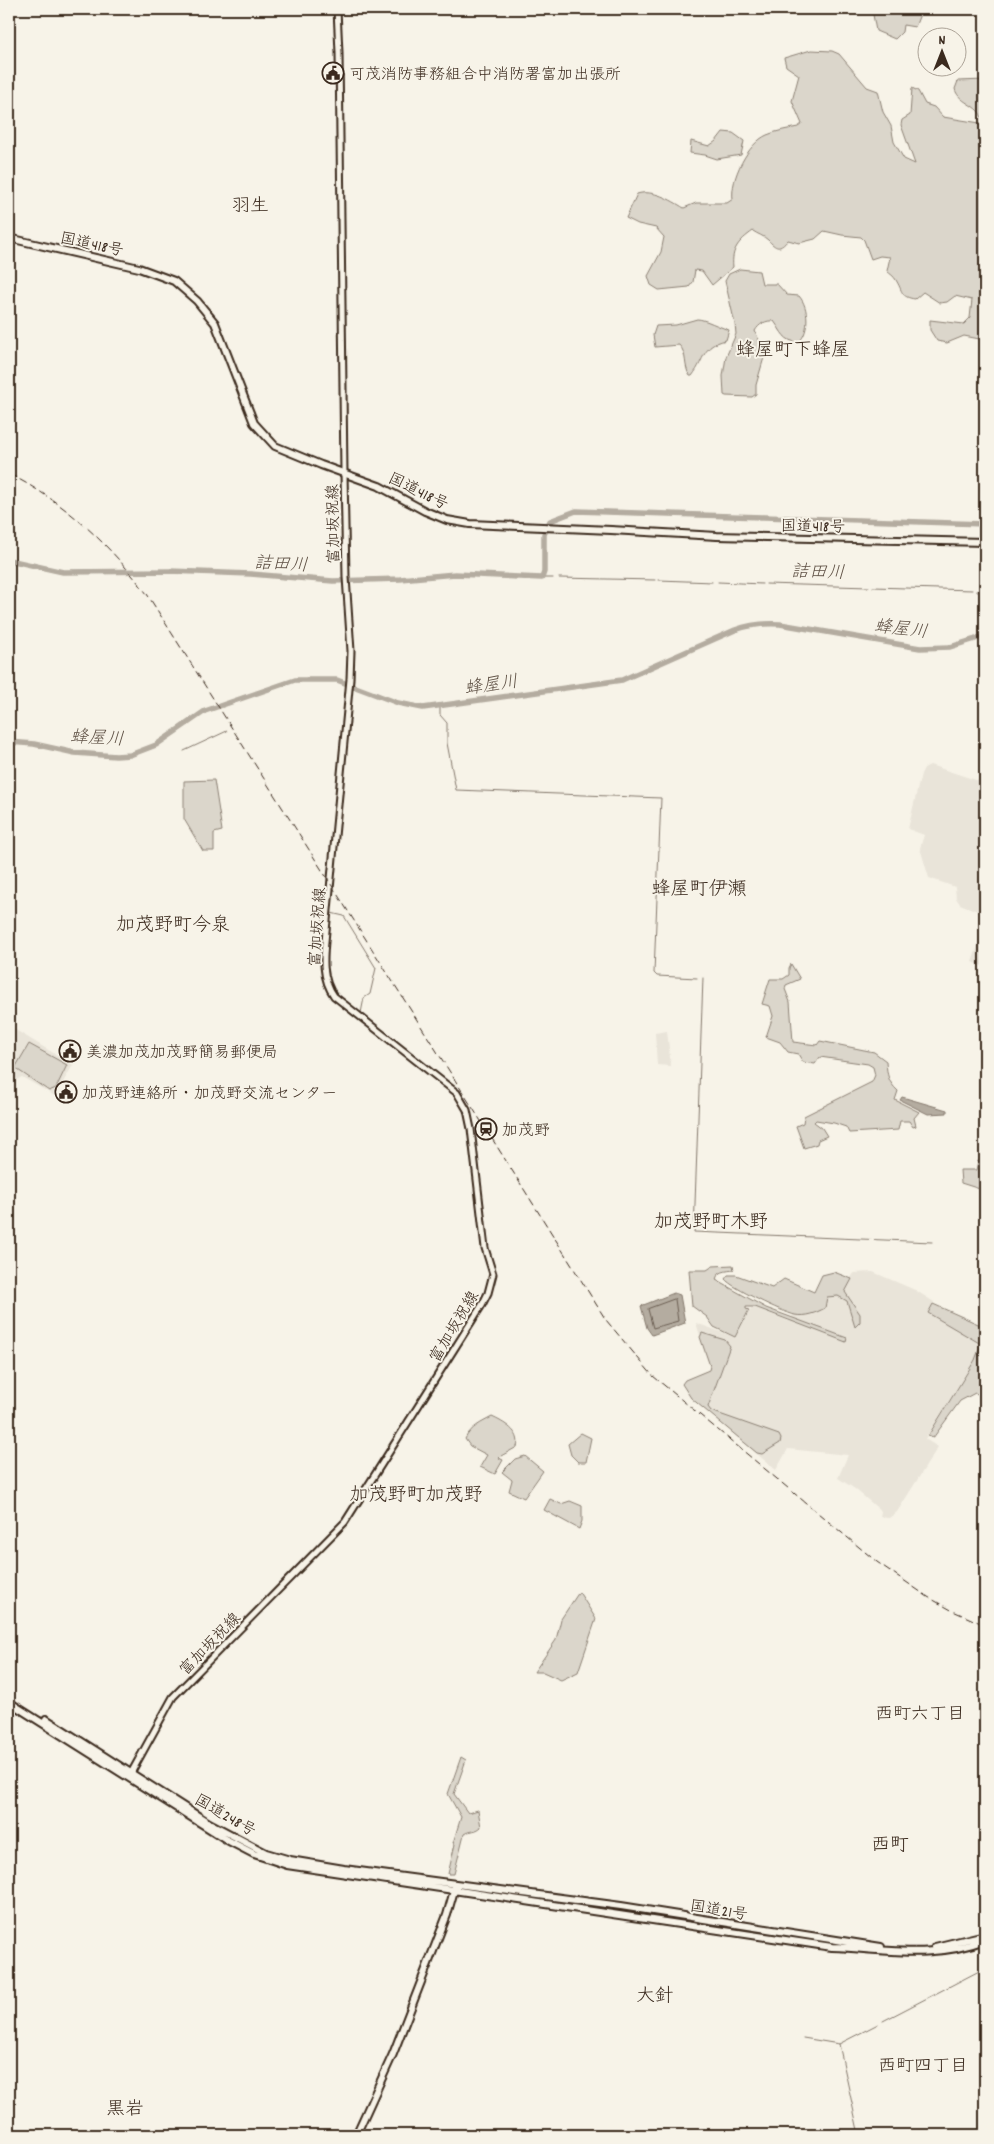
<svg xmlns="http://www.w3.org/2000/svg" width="994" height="2144" font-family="Dekko,'Klee One',sans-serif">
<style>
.built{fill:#e9e4d9}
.green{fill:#dbd6cb;stroke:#8b8074}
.water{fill:#b4aca0;stroke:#84786c}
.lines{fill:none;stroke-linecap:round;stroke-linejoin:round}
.shore{stroke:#6b5e52;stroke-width:1}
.stream{stroke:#84786c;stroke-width:1}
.river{stroke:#b4aca0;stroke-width:5.5}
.secondary-casing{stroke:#3b2a1e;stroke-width:9}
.trunk-casing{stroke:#3b2a1e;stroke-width:10}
.secondary{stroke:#f7f3e8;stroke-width:5}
.trunk{stroke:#f7f3e8;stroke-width:6}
.rail{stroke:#3b2a1e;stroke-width:1;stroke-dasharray:8 4;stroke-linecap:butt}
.labels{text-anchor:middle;stroke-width:4;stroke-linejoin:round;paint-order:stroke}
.poi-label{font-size:16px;fill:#3b2a1e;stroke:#f7f3e8;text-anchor:start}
.street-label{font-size:16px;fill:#3b2a1e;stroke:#f7f3e8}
.water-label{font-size:18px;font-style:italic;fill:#5f5145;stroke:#f7f3e8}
.neighbourhood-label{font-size:18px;fill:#3b2a1e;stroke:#f7f3e8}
.quarter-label{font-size:19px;fill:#3b2a1e;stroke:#f7f3e8}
</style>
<rect width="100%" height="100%" fill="#f7f3e8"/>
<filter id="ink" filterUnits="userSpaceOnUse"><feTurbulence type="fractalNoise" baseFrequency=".02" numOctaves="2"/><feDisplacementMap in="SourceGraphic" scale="10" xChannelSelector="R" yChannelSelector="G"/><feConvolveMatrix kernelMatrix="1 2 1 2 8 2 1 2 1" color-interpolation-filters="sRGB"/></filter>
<g filter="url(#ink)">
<path class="built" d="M930,765L985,783V914L960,904L956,898L955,887L929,878L920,848L924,835L908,829L921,774L924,768Z
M985,926V967L972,962Z
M9,1026L73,1065L55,1096L22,1077L12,1082L9,1088Z
M667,1031L671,1066L657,1065L655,1033Z
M873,1272L915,1290L934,1302L928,1313L981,1344L975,1360L925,1439L938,1447L897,1512L889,1518L880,1517L881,1511L855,1489L838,1478L848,1455L788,1449L776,1470L691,1398L682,1384L685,1380L709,1370L710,1366L696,1323L735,1337L749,1310L755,1307L789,1321L794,1314L826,1295L841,1294L854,1273Z"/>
<path class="green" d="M872,9H922L915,27L903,25L902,32L895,39L876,31Z
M811,50L832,51L839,54L867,87L878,91L883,112L891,126L894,142L904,159L915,164L901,125L902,120L910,115L912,88L918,91L925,104L934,107L943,117L980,123H982C984,105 959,105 955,89L958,81L985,80V238L982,244L985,247V340L964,336L947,343L937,341L930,330V320L964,324L970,318L972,300L955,296L947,302L940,303L923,292L915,299C900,297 903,291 896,280C894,276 890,274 887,271L890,257L880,256L871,259L864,240L861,237L842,235L824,231L815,239L799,243L788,240C779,251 776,248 768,240C764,236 757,234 753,231C739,241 731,249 733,267L712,285L702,271L695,270L693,282L689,287L659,290L651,285L648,276L661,252L664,237L656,228L638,224L626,218L637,194C653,189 671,200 684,208L696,203H727L733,199C730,179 748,143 767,135C776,131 788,129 798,127L802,124L792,101L799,75L786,66L784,58Z
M723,132L733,133L744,141L741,155L717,159L705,155L690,153L691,141L709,146L716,141Z
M740,269L759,271L762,284H777L787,295L799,296C809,307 810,331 799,342C784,342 782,332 774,321C766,320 759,324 755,331L765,354L756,385V394L752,397L726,396L724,395L723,376L726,357L736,334L735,324L725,281L729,274Z
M697,319C705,319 719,327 729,330L726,340C701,346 706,358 692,376H690C683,366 688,354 679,345L655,347L653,335L656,326L676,325Z
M214,780L222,831L214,833V851H203L184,819V781Z
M791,964L800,979L786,985L785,989L790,1002L793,1042L817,1045L820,1041L874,1052L886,1061C887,1075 888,1082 898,1091L895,1100L919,1112L914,1118L916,1126L913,1127L909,1121H900L898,1130L849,1133L846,1127L834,1123L816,1120L814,1122L822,1128L827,1136L818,1140L817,1144L804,1148L796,1126L803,1123L804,1116L872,1082L875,1075L873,1067L868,1064L820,1057L815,1064L803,1062L798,1054L788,1052L780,1042L766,1037L773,1016L770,1006L762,1004L770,979H783L789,975V968Z
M29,1044L67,1065L56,1088L49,1091L15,1068Z
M978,1161H985V1187L983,1190L961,1183L960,1170H976Z
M733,1265L734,1270C727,1271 717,1271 716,1280L766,1308L847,1338L846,1342L755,1307H746V1309L749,1310L735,1337L714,1327L707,1317L692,1306L689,1270H707L713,1266Z
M834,1272L852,1279L845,1292L860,1314V1322L855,1327L847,1301L838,1296L827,1297L825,1308C816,1313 805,1317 795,1315C782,1312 732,1288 725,1279L728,1275H736L772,1288L784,1279L814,1292L822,1275Z
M933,1304L985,1327V1397L975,1393L960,1401L933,1438L928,1436L975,1360L981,1344L928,1313Z
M702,1333L725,1340L730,1346L708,1407L711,1411L779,1435L781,1439L780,1443L762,1454L757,1453L691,1398L682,1384L685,1380L709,1370L710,1366L700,1337Z
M492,1417C503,1422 522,1432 517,1447L501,1456L499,1458L503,1460L495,1474L480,1467L487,1455L470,1446L465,1439C471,1427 481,1423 492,1417Z
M581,1433L591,1438L586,1462H578L571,1455L568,1444Z
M525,1456L543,1471L524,1498L509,1491L512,1480L502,1472L515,1459Z
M550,1499L561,1504L570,1501L582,1506V1521L579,1529L544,1510Z
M579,1592L596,1619L578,1672L561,1680L543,1672H534L556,1640L561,1619Z
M461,1757L466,1760L454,1794L468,1813L478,1810L481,1827C476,1832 470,1830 464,1834L454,1874H448L455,1844L453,1843L461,1817L448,1794Z"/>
<path class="water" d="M902,1097L947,1110V1113L928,1114L900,1100Z
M674,1293L680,1295L685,1323L652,1335L647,1328L641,1306Z"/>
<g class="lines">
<path class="shore" d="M675,1299L678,1321L653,1328L648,1309Z"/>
<path class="stream" d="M542,578H553
M559,578L655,580
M659,580L712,582
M718,582L762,584
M766,584L869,587
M873,587L972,590
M976,591H985
M440,705V715L447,723V743L456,790L661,798L654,973L657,976L697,978
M184,751L227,731
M331,913L344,916L376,968L370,994L364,998L361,1013
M703,978L694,1232L932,1242
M883,2021L985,1968
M803,2038L839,2044L878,2024
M839,2044L859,2135"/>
<path class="river" d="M549,523L550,521L576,511L985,524
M9,560L63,572L169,571L251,574L333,581L400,579L455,574L542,578L544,572V534L547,529
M9,742L34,744L75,753L116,756L130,755L156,745L205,711L295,680H337L398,703L423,708L622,680L735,630C751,624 764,623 780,624L920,648L950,647L985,636"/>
<g class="secondary-casing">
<path id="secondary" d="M130,1775L173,1697L345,1522L482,1305L488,1293L493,1274L485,1248L471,1129L467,1110L457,1093L334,996C320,976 324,954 326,931L350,679L351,651L346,577L344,473L339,53L337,9"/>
</g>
<g class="trunk-casing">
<path id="trunk" d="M9,238L139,268L174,281L197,301L215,323L254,423L275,446L321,465L379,486L425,511L447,520L470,524L611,530L717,536L985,542
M9,1702L229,1841L254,1854L287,1865L832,1947C887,1949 932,1960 985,1940
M46,1719L209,1823L266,1853L290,1860L344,1869L621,1906L881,1947
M935,1947L985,1935
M356,2135L393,2054L447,1915L455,1887"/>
</g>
<use href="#secondary" class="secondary"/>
<use href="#trunk" class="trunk"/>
<path class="rail" d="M9,474C65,502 109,544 147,594C300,836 454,1077 606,1320L653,1376L877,1562L928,1597L953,1611L985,1625"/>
</g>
</g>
<defs>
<g id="civic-ring" transform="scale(1.125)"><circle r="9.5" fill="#f7f3e8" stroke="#3b2a1e" stroke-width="1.5"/><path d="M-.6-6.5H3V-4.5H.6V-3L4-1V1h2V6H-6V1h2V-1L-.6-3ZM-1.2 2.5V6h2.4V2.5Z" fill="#3b2a1e"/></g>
<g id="station-ring" transform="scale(1.125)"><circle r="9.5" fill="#f7f3e8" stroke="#3b2a1e" stroke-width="1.5"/><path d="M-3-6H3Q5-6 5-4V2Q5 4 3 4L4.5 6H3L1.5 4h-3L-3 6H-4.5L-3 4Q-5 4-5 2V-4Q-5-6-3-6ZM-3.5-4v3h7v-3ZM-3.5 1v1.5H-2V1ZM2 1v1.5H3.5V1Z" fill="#3b2a1e"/></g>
</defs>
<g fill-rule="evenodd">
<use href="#civic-ring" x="333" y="73"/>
<use href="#civic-ring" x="70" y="1051"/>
<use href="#civic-ring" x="66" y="1092"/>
<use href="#station-ring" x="486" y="1129"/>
</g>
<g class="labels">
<g class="poi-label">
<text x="349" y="79">可茂消防事務組合中消防署富加出張所</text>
<text x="86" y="1057">美濃加茂加茂野簡易郵便局</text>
<text x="82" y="1098">加茂野連絡所・加茂野交流センター</text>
<text x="502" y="1135">加茂野</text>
</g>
<g class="street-label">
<text transform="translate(92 243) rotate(12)" y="6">国道418号</text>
<text transform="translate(419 490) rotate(26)" y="6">国道418号</text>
<text transform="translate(332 524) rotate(-91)" y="6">富加坂祝線</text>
<text transform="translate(813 525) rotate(1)" y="6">国道418号</text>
<text transform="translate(316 927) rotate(-86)" y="6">富加坂祝線</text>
<text transform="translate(453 1326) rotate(-59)" y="6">富加坂祝線</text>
<text transform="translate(209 1643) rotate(-46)" y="6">富加坂祝線</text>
<text transform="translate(226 1814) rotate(30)" y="6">国道248号</text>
<text transform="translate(719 1909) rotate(9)" y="6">国道21号</text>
</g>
<g class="water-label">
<text transform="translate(281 563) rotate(3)" y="6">詰田川</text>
<text transform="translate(818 571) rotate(2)" y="6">詰田川</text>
<text transform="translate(901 628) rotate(7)" y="6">蜂屋川</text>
<text transform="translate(491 684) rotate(-8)" y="6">蜂屋川</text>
<text transform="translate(97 737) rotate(3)" y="6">蜂屋川</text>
</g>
<g class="neighbourhood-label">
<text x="920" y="1719">西町六丁目</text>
<text x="923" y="2071">西町四丁目</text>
</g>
<g class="quarter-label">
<text x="250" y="211">羽生</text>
<text x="793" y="355">蜂屋町下蜂屋</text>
<text x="699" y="894">蜂屋町伊瀬</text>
<text x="173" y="930">加茂野町今泉</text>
<text x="711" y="1227">加茂野町木野</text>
<text x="416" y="1500">加茂野町加茂野</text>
<text x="890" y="1850">西町</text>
<text x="655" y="2001">大針</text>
<text x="125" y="2114">黒岩</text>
</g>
</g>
<rect width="994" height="2144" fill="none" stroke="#f7f3e8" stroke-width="30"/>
<rect x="15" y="15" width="964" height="2114" fill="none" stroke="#3b2a1e" stroke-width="2" filter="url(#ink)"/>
<g transform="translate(942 52)"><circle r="24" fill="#f7f3e8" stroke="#aca397"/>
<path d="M0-4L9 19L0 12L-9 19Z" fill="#3b2a1e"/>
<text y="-8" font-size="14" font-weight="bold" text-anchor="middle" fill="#3b2a1e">N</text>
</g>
</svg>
